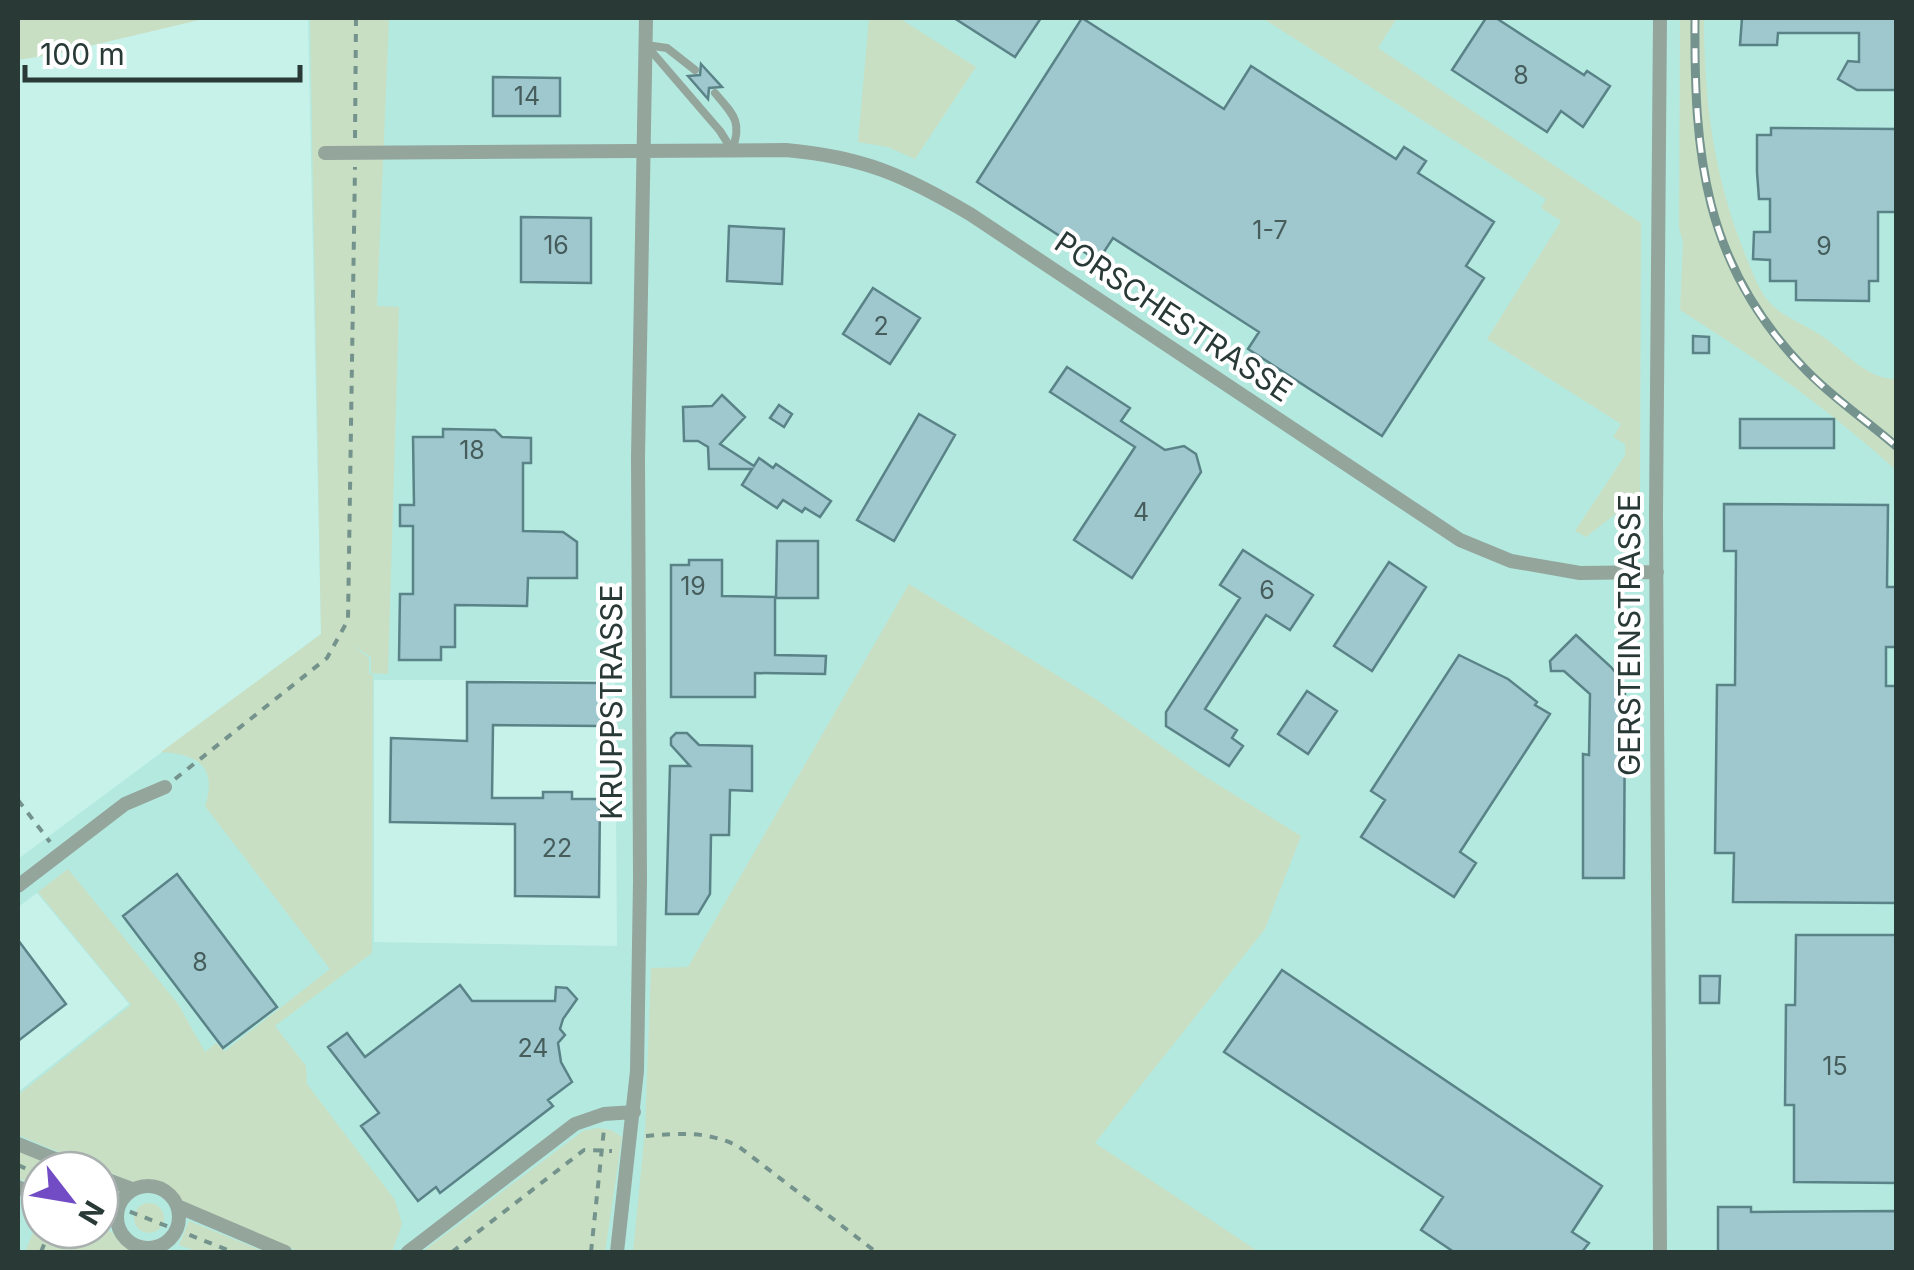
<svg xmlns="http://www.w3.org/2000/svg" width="1914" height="1270" font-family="Inter,sans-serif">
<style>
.built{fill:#b4e9e0;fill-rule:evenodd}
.green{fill:#c9dfc4}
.building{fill:#9ec8ce;stroke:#5a8388;stroke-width:2.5}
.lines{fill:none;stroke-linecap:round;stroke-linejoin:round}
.path{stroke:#75938d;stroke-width:4;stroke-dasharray:8 8;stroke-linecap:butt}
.service{stroke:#94a59c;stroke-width:8}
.minor{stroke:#94a59c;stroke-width:14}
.rail-casing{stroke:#75938e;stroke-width:9}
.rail{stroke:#fff;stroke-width:5;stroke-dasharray:15;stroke-linecap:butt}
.labels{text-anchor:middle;stroke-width:8;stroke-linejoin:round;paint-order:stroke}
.number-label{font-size:25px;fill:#465d5c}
.street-label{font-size:30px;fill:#283936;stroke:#fff}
</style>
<rect width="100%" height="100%" fill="#c7f2ea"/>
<path class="built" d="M308,18H1896V1252H18V1092L129,1004L37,893L18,907V859L321,634ZM374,680H615L617,946L374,942ZM40,1170H100V1230H40Z"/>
<path class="green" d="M18,18H208L51,55L18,60Z
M310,18H389L377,306L399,307L388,674L371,673V657L351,644L369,658V674L373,675L372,953L275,1026L306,1066L307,1084L395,1200L402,1224L392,1252H300L183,1204L167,1185L152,1180L136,1184L18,1135V1095L131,1005L38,892L68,869L178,1004L205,1052L216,1043L225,1051L330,969L205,806C218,766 197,754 161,752L321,634Z
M869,18H899L976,67L915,159L888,147L858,142Z
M1262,18H1397L1378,48L1641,223L1640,495L1586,537L1575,531L1625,455V444L1613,437L1621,424L1487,339L1561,221L1541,208L1546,199Z
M1680,18H1704C1704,104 1714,178 1747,259C1754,276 1760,294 1773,306C1784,317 1810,327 1825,338C1848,355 1868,379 1896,379V470C1829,410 1758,359 1680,310L1683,242L1679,228Z
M909,584L1097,700L1201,774L1301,836L1265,929L1095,1143L1259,1252H633L645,1131L651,968L688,967Z
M597,1128L611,1130L622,1137L605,1252H422L583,1131Z
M18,1150L65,1170H40V1188L18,1178Z
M100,1185L119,1193L110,1217L100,1212Z
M134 1218a15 15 0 1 1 30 0a15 15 0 1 1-30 0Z
M40,1216V1230H100V1226C117,1232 123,1246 139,1252H25Z
M189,1221L265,1252H198L179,1245Z"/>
<path class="building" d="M954,18H1041L1015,57Z
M1082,18L1224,109L1251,66L1396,159L1404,147L1426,161L1418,173L1494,222L1466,266L1484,278L1382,436L1248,349L1259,332L1113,238L1098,261L977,182Z
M1486,18H1496L1584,75L1587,71L1610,86L1583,127L1561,111L1547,132L1452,70Z
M1742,18H1896V90H1857L1838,79L1848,61L1859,62V33H1778L1777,45H1740Z
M701,64L722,87L709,88L708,99L688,76L700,75Z
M493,77L560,78V116H493Z
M1771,128L1896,129V212H1878V281H1869V301L1796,300V281H1770V260L1753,259L1754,232H1770V199H1759L1757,172V135H1771Z
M521,217L591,218V283L521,282Z
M729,226L784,229L782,284L727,281Z
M873,288L920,318L890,364L843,334Z
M1693,336L1709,337V353H1693Z
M1067,367L1130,408L1121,421L1165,450L1184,446L1196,454L1201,472L1132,578L1074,540L1135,447L1050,392Z
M722,395L745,417L720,444L754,466L759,458L773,468L776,464L831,501L820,517L805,508L802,512L783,500L777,508L742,485L752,469H709L708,447L698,441H684L683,407L712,406Z
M779,405L792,414L784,427L770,418Z
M919,414L955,435L894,541L857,520Z
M1740,419H1834V448H1740Z
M443,429L495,430L502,437L531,438V463H523V531L563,532L577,542V578H528L527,606L455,605V647H441V660H399L400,594H413V526H400V505H414L413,437H443Z
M1724,504L1888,505L1887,587H1896V647H1886V686H1896V903L1733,902L1734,853H1715L1717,685H1735L1736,551H1724Z
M777,541H818V598H776Z
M1243,550L1313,595L1290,630L1266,615L1205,709L1237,730L1232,738L1243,746L1229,766L1166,726V712L1240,598L1220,585Z
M689,560H722V596L775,597V655L826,656L825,674L755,673V697H671V565H689Z
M1389,562L1426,587L1372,671L1334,646Z
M1576,635L1611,667L1620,678V693H1625L1624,878H1583V754L1589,755L1590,694L1564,671H1551L1550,661Z
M1459,655L1508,679L1537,702L1535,705L1550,714L1460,852L1476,863L1454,897L1361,837L1385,800L1371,791Z
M467,682L601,683V726L493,725L492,798H543V792H572V799H600L599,897L515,896V824L390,822L391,738L467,741Z
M1307,691L1337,711L1308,754L1278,734Z
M676,733H687L699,745L752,746V791L730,790L729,835H711L710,894L698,914H666L670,766H690L671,745V738Z
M177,874L277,1007L223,1048L123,916Z
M1796,935H1896V1183L1794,1182V1105H1785L1786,1005H1795Z
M18,940L66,1004L18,1041Z
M1282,970L1602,1186L1572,1232L1589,1243L1582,1252H1454L1421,1230L1443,1197L1224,1052Z
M1700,976H1720L1719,1003H1700Z
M460,985L472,1001H555L556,987L567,988L577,999L563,1019L560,1029L565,1035L558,1043L561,1062L572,1082L548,1100L553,1106L440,1193L436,1187L418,1201L361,1126L379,1113L328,1047L347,1033L365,1057Z
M1718,1207H1751V1212L1896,1211V1252H1718Z"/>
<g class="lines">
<path class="path" d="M355,138L356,18
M175,779L327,658L348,620L355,167
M18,800L50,842
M646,1136C681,1133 706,1131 738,1146L876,1252
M18,1165L40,1175
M100,1200L233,1252
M41,1252L50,1230
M452,1252L584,1150L612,1151
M591,1252L604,1129"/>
<path class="service" d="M695,70L667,48L646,45L720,131L732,150C743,122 733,114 715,93"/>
<path class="minor" d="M1660,18L1656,514L1660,1252
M325,153L786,150C863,157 904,175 970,214L1460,540L1511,561L1580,573L1657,572
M18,886L125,804L165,787
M18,1144L82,1170
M100,1177L132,1189
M117 1217a31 31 0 1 1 62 0a31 31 0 1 1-62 0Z
M18,1187L40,1197
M177,1206L285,1252
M408,1252L575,1124L604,1114L634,1112
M617,1252L637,1071L640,881L638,457L646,18"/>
<g class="rail-casing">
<path id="rail" d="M1695,18C1694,154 1703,263 1803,367C1831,397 1865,419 1896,446"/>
</g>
<use href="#rail" class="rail"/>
</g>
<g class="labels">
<g class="number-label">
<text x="1521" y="84">8</text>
<text x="527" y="105">14</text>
<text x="1270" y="239">1-7</text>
<text x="556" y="254">16</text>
<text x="1824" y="255">9</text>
<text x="881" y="335">2</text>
<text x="472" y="459">18</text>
<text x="1141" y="521">4</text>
<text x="693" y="595">19</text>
<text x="1267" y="599">6</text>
<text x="557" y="857">22</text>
<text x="200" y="971">8</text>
<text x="533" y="1057">24</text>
<text x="1835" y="1075">15</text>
</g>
<g class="street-label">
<text transform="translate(1173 317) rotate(34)" y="10">PORSCHESTRASSE</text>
<text transform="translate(1630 635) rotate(-90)" y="10">GERSTEINSTRASSE</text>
<text transform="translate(612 702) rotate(-90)" y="10">KRUPPSTRASSE</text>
</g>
</g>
<rect width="1914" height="1270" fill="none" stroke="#283936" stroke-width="40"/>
<g transform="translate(70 1200) rotate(121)"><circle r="48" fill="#ffffff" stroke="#a9b0af" stroke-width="2.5"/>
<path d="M0-8L18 38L0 25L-18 38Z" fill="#724cc5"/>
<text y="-15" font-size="28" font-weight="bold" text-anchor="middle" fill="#283936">N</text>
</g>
<path d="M25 65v15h275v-15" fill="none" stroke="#283936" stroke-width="5"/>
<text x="40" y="65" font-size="30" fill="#283936" stroke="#ffffff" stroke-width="8" paint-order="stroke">100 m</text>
</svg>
